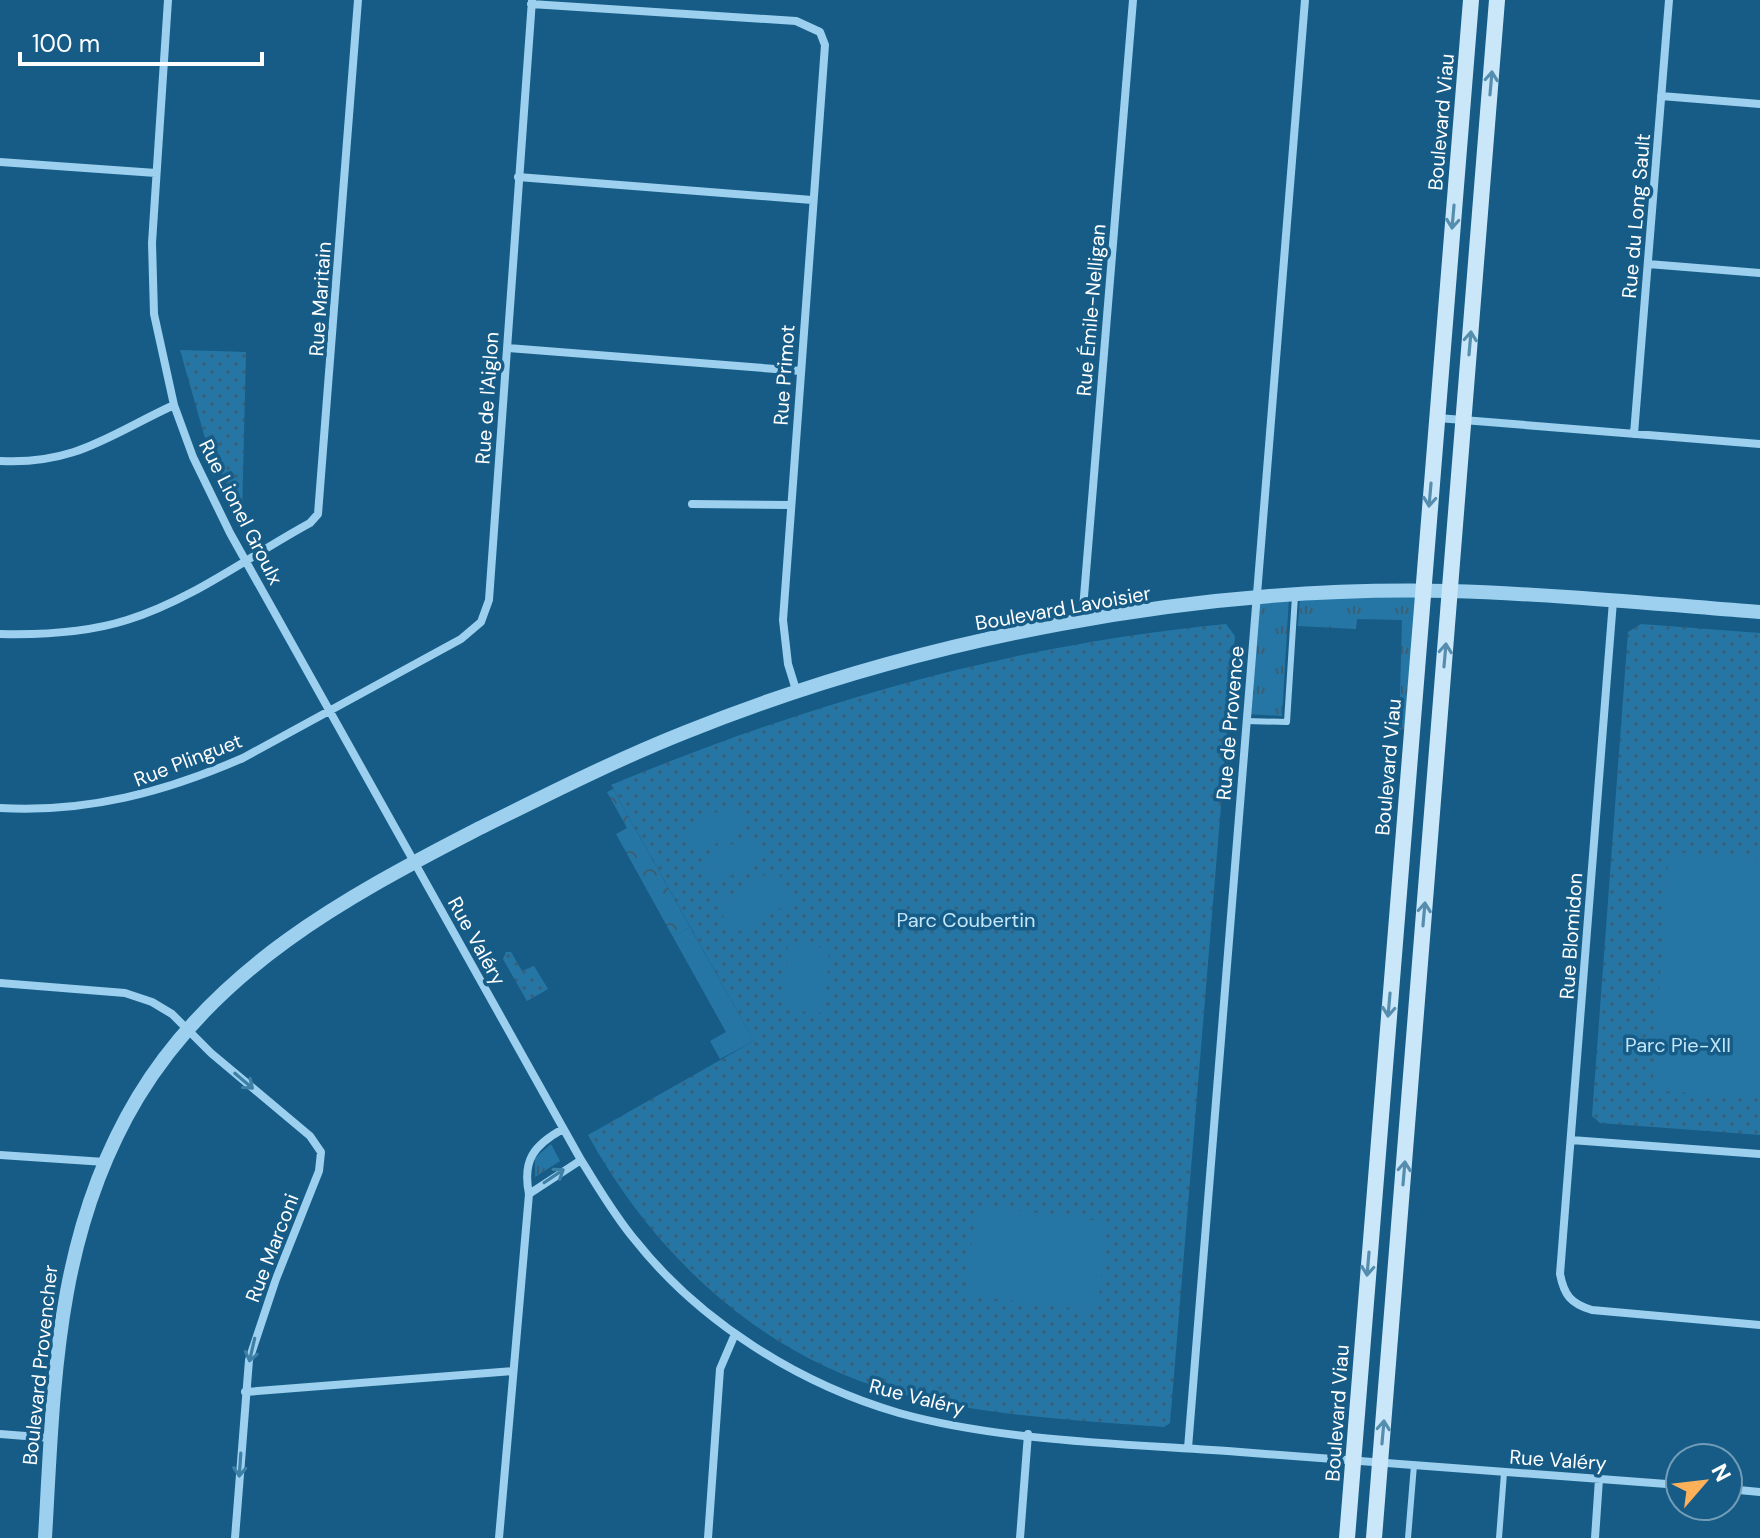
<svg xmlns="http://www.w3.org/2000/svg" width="1760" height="1538" font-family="'DM Sans',sans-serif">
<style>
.grass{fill:url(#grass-tufts)}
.forest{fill:url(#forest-crowns)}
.park{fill:url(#park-dots)}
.garden{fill:#2676a5}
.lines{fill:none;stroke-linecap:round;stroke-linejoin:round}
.service{stroke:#9cd0ee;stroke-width:6}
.minor{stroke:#9cd0ee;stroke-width:8}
.tertiary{stroke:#9cd0ee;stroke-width:14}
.secondary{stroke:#cae7fa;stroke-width:16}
.oneway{stroke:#558daf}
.oneway2{stroke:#3e7fa6}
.labels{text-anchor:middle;stroke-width:7;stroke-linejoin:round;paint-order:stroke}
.street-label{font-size:20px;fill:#fff;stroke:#165c87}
.park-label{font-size:20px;fill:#c2e6fa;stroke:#165c87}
</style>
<defs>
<pattern id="grass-tufts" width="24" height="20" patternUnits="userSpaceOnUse" patternTransform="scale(2)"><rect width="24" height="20" fill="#2676a5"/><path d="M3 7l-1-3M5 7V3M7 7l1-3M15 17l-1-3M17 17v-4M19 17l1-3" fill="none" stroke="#3b5f74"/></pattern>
<pattern id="forest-crowns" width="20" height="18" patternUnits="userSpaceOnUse" patternTransform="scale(2)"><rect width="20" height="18" fill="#2676a5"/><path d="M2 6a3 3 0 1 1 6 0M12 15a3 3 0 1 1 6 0" fill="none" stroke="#3b5f74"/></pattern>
<pattern id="park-dots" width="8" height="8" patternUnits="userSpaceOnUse" patternTransform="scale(2)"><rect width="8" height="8" fill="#2676a5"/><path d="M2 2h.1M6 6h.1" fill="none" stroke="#3b5f74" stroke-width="1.8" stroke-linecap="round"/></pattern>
</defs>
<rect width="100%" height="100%" fill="#165c87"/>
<path class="grass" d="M1422,592L1412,728L1399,730L1402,620L1357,619L1356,629L1298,626L1300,596Z
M1289,597L1282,716L1247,714L1256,600Z
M551,1144L560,1161L535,1177V1158Z"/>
<path class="forest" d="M613,789L690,927L673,937L616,834L627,828L607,792Z"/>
<path class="park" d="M180,350L246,352L242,516L205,438Z
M1226,624L1235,636L1170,1423L1164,1427C1075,1420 984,1416 898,1393C762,1357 654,1255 588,1135L754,1041L611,785C812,702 1009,645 1226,624Z
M1641,624L1760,633V1135L1600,1123L1592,1116L1628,632Z
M506,952H511L522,971L534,966L548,989L527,1001L503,959Z"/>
<path class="garden" d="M734,802L747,825L698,854L684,831Z
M752,833L765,856L716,884L702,861Z
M1669,852L1760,859V1098L1652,1090Z
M776,869L794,901L734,934L716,903Z
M690,927L754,1041L720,1059L710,1041L726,1032L673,937Z
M788,945L829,948L825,1013L784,1010Z
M976,1205L1108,1222L1097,1311L965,1295Z"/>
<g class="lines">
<path class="service" d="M1246,721L1287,722L1295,596
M1408,1538L1414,1465
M1499,1538L1504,1473"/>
<path class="minor" d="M168,0L152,243L154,314L174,405L193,457L230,533L581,1160C598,1187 614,1215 635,1240C700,1322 799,1384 899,1413C1003,1442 1132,1444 1240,1452C1387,1463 1534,1473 1680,1485
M531,4L796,21L820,32L825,45L783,620L788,664L797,693
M1661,96L1760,104
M0,162L156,173
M518,177L812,200
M1648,264L1760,273
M507,348L801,371
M1438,418L1760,444
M1634,434L1669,0
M0,461C75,465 109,435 174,405
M692,504L790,505
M1613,601L1560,1274C1564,1295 1571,1304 1592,1310L1760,1325
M1082,621L1133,0
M0,634C42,635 86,633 127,620C192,600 251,555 310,523L318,514L358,0
M0,808C87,813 165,792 243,758L461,639L481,622L489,600L532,0
M0,983L125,993L152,1002L172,1014L211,1053L310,1136L321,1152L319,1171L276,1279L249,1360L235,1538
M1571,1140L1760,1154
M0,1155L105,1162
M529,1194L581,1160
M245,1392L513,1371
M0,1434L51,1438
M1188,1448L1305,0
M1728,1489L1760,1492
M499,1538L529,1194C522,1160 534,1145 563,1129
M708,1538L720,1369L735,1334
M1020,1538L1028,1434
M1595,1538L1599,1479"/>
<path class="tertiary" d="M45,1538C54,1382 55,1235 138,1097C216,968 344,898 474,831C544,796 613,761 686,732C919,638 1197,585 1449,591C1552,594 1657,604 1760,612"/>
<path class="secondary" d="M1347,1538L1471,0
M1374,1538L1497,0"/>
</g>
<defs><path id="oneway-shaft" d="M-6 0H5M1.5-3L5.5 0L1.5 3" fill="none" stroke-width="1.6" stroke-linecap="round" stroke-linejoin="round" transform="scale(2)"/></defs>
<g class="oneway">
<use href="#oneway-shaft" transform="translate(1491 83) rotate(-85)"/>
<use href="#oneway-shaft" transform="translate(1453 217) rotate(95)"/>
<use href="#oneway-shaft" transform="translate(1470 343) rotate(-85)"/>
<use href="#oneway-shaft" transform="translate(1430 495) rotate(95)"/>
<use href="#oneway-shaft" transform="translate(1445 655) rotate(-85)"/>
<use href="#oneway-shaft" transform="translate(1424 914) rotate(-85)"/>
<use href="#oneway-shaft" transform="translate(1389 1005) rotate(95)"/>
<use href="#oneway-shaft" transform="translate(1404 1173) rotate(-85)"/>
<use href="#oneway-shaft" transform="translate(1368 1264) rotate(95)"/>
<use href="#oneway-shaft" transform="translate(1383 1432) rotate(-85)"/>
</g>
<g class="oneway2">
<use href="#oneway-shaft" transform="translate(244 1081) rotate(40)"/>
<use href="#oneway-shaft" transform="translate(554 1176) rotate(-34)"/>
<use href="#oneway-shaft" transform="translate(252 1350) rotate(103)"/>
<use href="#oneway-shaft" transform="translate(240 1465) rotate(94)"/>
</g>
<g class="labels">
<g class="street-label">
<text transform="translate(1441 122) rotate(-85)" y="7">Boulevard Viau</text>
<text transform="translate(1636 216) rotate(-85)" y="7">Rue du Long Sault</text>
<text transform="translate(320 299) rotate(-86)" y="7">Rue Maritain</text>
<text transform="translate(1091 310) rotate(-85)" y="7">Rue Émile-Nelligan</text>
<text transform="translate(784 375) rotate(-86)" y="7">Rue Primot</text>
<text transform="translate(487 398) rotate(-86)" y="7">Rue de l'Aiglon</text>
<text transform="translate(241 512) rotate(63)" y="7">Rue Lionel Groulx</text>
<text transform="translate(1063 608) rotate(-10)" y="7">Boulevard Lavoisier</text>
<text transform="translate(1230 723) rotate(-85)" y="7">Rue de Provence</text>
<text transform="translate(188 760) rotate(-21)" y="7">Rue Plinguet</text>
<text transform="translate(1388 767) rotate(-85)" y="7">Boulevard Viau</text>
<text transform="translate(1571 936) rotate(-86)" y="7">Rue Blomidon</text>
<text transform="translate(477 941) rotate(61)" y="7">Rue Valéry</text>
<text transform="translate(272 1248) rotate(-69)" y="7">Rue Marconi</text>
<text transform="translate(40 1365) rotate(-84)" y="7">Boulevard Provencher</text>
<text transform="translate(917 1397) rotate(14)" y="7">Rue Valéry</text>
<text transform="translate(1337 1413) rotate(-86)" y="7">Boulevard Viau</text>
<text transform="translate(1558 1460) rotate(4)" y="7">Rue Valéry</text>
</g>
<g class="park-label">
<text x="966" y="927">Parc Coubertin</text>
<text x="1678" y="1052">Parc Pie-XII</text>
</g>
</g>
<g transform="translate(1704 1482) rotate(62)"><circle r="38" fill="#165c87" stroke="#739db7" stroke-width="2"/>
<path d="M0-6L14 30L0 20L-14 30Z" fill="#ffb159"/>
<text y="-12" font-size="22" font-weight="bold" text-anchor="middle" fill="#ffffff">N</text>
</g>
<path d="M20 52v12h242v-12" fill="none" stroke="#ffffff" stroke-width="4"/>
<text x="32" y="52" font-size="24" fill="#ffffff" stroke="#165c87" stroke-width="6" paint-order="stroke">100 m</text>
</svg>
